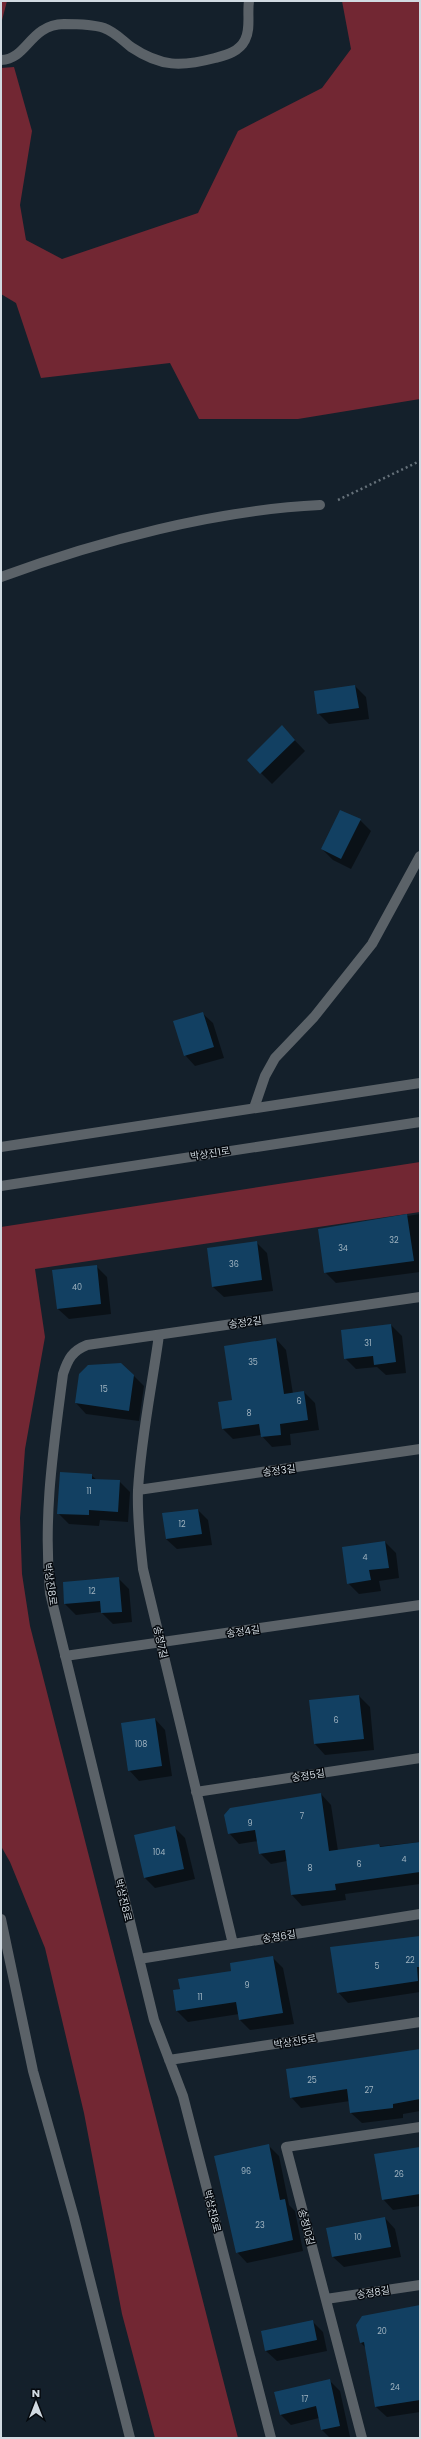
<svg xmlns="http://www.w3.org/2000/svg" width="421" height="2439" font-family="Poppins,'Noto Sans KR',sans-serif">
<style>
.green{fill:#722733}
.shadow{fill:#0007}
.building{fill:#124062}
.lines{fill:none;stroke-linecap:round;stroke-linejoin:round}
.path{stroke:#66717a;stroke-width:2.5;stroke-dasharray:2 3;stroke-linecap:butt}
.service{stroke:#5b6268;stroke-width:10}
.minor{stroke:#5b6268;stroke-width:10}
.tertiary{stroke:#5b6268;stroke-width:10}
.labels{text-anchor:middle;stroke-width:3;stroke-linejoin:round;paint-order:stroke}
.number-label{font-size:8px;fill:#a1b4c1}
.street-label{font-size:10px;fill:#d1dae1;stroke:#05090e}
</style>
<rect width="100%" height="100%" fill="#14202b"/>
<path class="green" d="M1,1H7L1,24Z
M342,1H420V399L298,419H199L170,363L41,378L16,303L1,294V68L14,67L32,131L20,205L26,240L62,259L198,213L238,131L322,88L351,49Z
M420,1162V1212L35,1269L45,1337L25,1449L20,1518L22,1574L30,1626L238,2438H155L122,2314L84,2113L45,1948L10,1862L1,1846V1227Z"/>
<path class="shadow" d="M355,686L366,697L369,719L329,724L318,713Z
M282,727L305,751L272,784L248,760Z
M360,820L371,831L351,869L333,860L322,849Z
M202,1013L213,1023L224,1058L195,1066L185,1055Z
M420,1214V1272L336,1283L325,1272L319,1230Z
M256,1242L267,1253L273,1291L224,1297L213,1287Z
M96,1266L107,1277L111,1314L69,1319L58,1309Z
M391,1325L402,1336L406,1373L386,1375L377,1367L356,1369L345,1358Z
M276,1339L286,1350L293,1394L304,1392L315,1403L319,1430L290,1434L291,1445L272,1447L261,1435L233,1439L223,1429L233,1401Z
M134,1376L144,1386L139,1421L86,1414L76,1403Z
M91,1475L97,1480L119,1481L130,1492L128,1522L100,1520L99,1526L69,1524L58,1513Z
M198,1510L208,1520L212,1545L177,1549L166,1539Z
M385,1542L396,1553L399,1578L379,1581L381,1591L359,1594L348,1583Z
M118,1578L129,1589L132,1622L113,1624L101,1612L76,1615L65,1604L64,1583Z
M359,1696L370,1707L374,1750L325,1755L315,1744L310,1701Z
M155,1719L165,1730L172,1776L139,1781L129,1770Z
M321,1794L331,1805L338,1851L420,1842V1884L345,1894L346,1900L302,1906L292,1895L287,1861L271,1864L260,1853L258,1841L239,1844L229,1833Z
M174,1827L185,1838L195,1879L155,1888L145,1878Z
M420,1937V1992L348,2003L338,1992Z
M272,1957L283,1968L294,2024L250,2030L240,2020L239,2014L188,2022L177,2011L174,1991Z
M420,2050V2111L403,2114V2118L362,2123L351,2113L350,2101L301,2108L291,2097Z
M268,2145L279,2156L289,2205L295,2211L303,2251L247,2263L237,2252Z
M420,2148V2206L393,2210L383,2199Z
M385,2218L395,2229L401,2257L344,2267L333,2257Z
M420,2306V2412L387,2417L376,2407L366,2348L361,2343Z
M313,2322L323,2332L327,2351L277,2361L266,2351Z
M329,2380L340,2391L350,2437L330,2438L322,2430L319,2418L291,2425L280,2414Z"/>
<path class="building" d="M355,685L359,708L317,714L314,691Z
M282,725L295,740L260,774L247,760Z
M340,810L361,819L341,859L321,849Z
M203,1012L214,1047L184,1056L173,1021Z
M407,1214L414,1261L324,1273L318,1229Z
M257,1241L262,1280L212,1287L207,1248Z
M97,1265L101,1304L57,1309L52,1270Z
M391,1324L396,1362L374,1365L373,1356L344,1359L341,1330Z
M276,1338L284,1394L304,1391L308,1420L280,1424L281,1435L261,1437L259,1424L222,1429L218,1402L232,1400L224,1346Z
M121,1363L134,1375L129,1411L75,1403L79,1374L88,1365Z
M60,1472L92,1474V1479L120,1480L118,1512L89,1510V1515L57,1514Z
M198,1509L202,1534L166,1539L162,1513Z
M385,1541L389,1568L369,1570L371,1580L347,1584L342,1547Z
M119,1577L122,1612L101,1613L100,1601L64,1604L63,1582Z
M359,1695L364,1739L314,1744L309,1700Z
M155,1718L162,1766L128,1771L121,1723Z
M321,1793L329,1851L379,1844L380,1847L420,1842V1872L335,1884L336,1890L291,1895L285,1850L259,1854L255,1830L228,1834L224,1815L230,1808Z
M175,1826L184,1869L144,1878L134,1835Z
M420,1936V1967H417L418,1981L337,1993L330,1947Z
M273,1956L283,2013L239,2020L236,2002L176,2011L173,1990L180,1989L178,1979L231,1971L230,1963Z
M420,2049V2099L393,2104V2108L350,2113L347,2089L290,2098L286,2069Z
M269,2144L280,2200L285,2199L293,2240L236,2253L214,2156Z
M420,2147V2194L382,2200L374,2154Z
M385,2217L391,2247L332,2257L326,2228Z
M420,2305V2400L375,2407L364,2342L360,2343L356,2325L362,2316Z
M313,2320L317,2340L265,2351L261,2331Z
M330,2379L340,2426L321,2430L316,2406L280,2415L274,2392Z"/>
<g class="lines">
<path class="path" d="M338,500L420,461"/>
<path class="service" d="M1,577C99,541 216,510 320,505
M254,1108L265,1076L275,1058L314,1017L372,944L420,856
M1,1919L33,2071L74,2217L130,2438"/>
<path class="minor" d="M1,60C28,59 29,25 64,24C77,24 92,24 104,28C115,32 122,40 131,47C161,67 181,67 215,58C226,55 239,52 245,40C251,29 247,14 249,1
M159,1335C152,1386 141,1438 138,1490C137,1517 140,1543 143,1569L233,1944
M138,1490L420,1449
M65,1656L420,1605
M196,1792L420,1758
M139,1959L420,1914
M169,2060L420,2022
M326,2299L420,2285
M271,2438L183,2096L154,2020L50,1593C43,1515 53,1451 63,1374C68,1359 72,1351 87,1345L420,1297
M362,2438L286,2147L420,2127"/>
<path class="tertiary" d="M1,1147L420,1083
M1,1186L420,1122"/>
</g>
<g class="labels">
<g class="number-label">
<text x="394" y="1243">32</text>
<text x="343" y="1251">34</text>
<text x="234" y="1267">36</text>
<text x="77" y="1290">40</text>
<text x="368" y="1346">31</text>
<text x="253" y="1365">35</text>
<text x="104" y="1392">15</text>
<text x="299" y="1404">6</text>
<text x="249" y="1416">8</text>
<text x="89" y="1494">11</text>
<text x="182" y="1527">12</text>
<text x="365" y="1560">4</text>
<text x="92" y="1594">12</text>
<text x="336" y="1723">6</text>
<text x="141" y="1747">108</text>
<text x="302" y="1819">7</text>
<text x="250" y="1826">9</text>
<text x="159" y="1855">104</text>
<text x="404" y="1862">4</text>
<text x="359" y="1867">6</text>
<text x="310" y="1871">8</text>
<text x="410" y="1963">22</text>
<text x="377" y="1969">5</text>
<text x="247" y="1988">9</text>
<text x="200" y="2000">11</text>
<text x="312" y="2083">25</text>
<text x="369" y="2093">27</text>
<text x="246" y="2174">96</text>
<text x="399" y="2177">26</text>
<text x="260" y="2228">23</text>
<text x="358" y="2240">10</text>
<text x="382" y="2334">20</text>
<text x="395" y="2390">24</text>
<text x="305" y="2402">17</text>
</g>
<g class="street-label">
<text transform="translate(210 1153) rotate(-9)" y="4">박상진1로</text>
<text transform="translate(245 1322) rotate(-8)" y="4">송정2길</text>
<text transform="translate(279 1470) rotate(-8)" y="4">송정3길</text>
<text transform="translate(51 1584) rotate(82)" y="4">박상진8로</text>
<text transform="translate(243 1631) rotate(-8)" y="4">송정4길</text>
<text transform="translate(161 1642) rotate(77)" y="4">송정7길</text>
<text transform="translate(308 1775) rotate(-9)" y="4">송정5길</text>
<text transform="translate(124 1900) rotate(76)" y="4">박상진8로</text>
<text transform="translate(279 1936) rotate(-9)" y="4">송정6길</text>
<text transform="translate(295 2041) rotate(-9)" y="4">박상진5로</text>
<text transform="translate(213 2211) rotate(76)" y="4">박상진8로</text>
<text transform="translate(307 2227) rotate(75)" y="4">송정10길</text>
<text transform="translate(373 2292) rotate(-9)" y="4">송정8길</text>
</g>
</g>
<rect width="421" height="2439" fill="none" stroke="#d1dae1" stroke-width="4"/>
<g transform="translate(36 2403)" stroke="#05090e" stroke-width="3" paint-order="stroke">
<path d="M0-3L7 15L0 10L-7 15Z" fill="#d1dae1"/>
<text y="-6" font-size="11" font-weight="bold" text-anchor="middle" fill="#d1dae1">N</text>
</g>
</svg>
